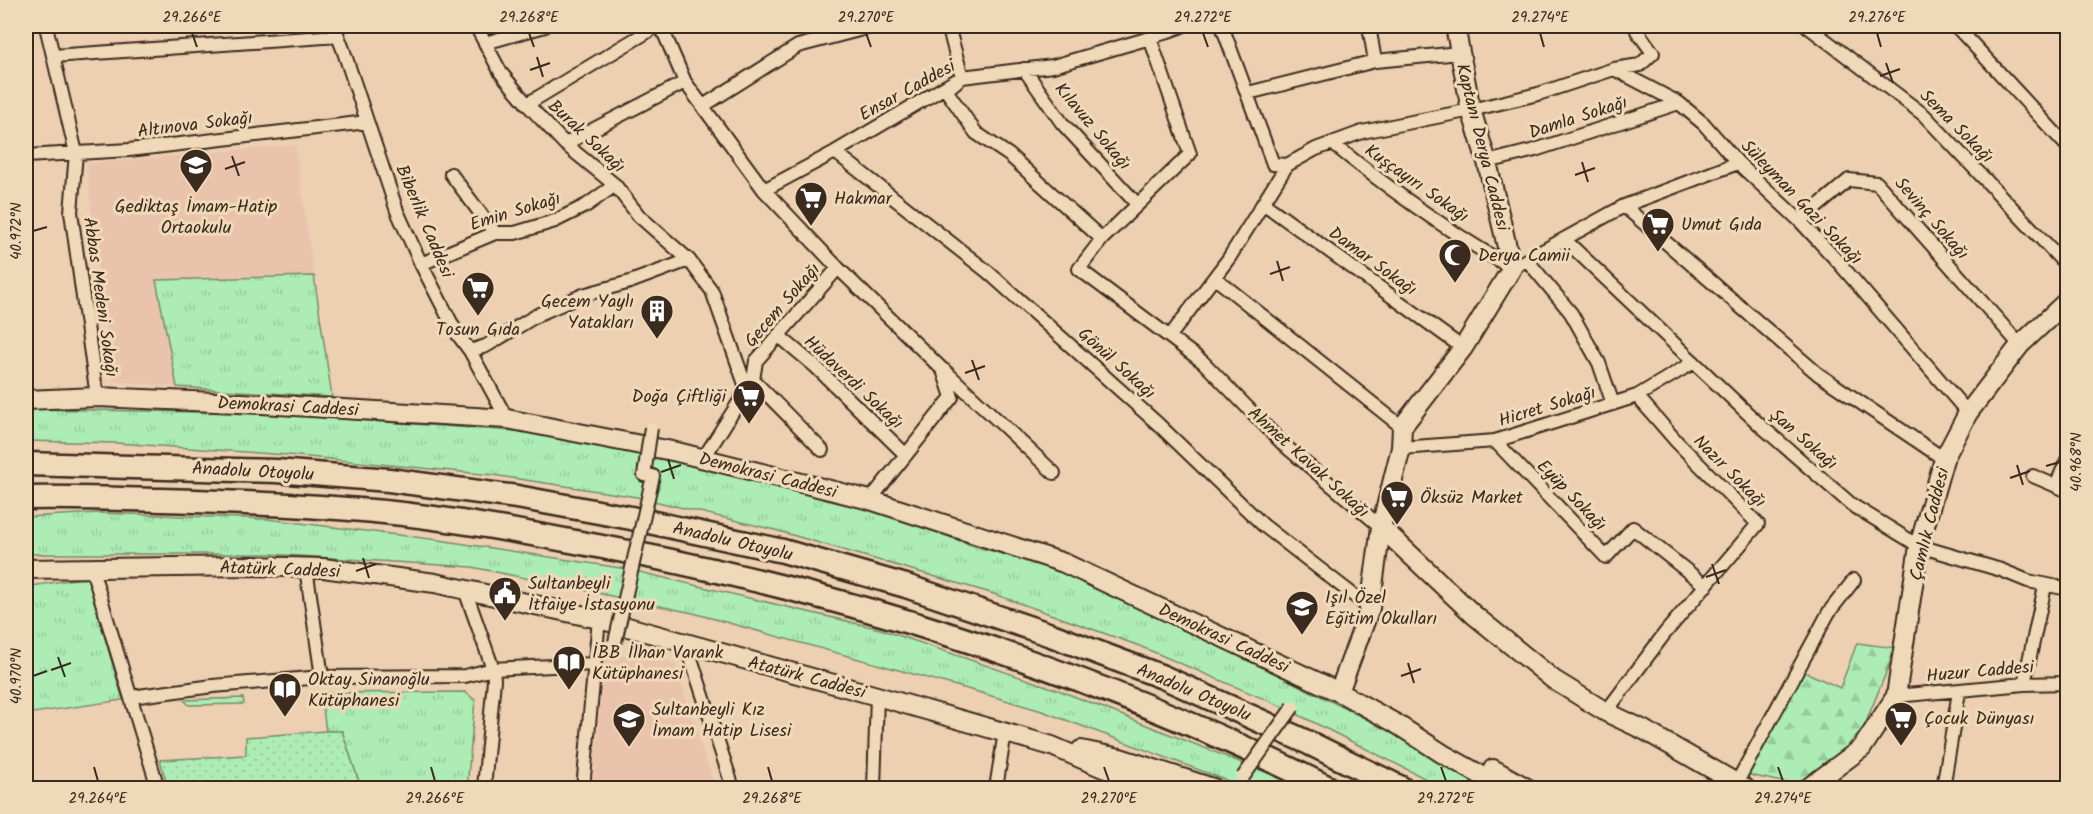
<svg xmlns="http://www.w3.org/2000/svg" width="2093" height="814" font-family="Kalam,sans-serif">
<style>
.built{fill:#e9c3ab}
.grass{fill:url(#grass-tufts);stroke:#748c6a;stroke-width:1.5}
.forest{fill:url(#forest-firs);stroke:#748c6a;stroke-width:1.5}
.park{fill:url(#park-dots);stroke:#748c6a;stroke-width:1.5}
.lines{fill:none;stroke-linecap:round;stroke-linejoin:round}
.street-casing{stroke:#3b2a1e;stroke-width:16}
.secondary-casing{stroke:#3b2a1e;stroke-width:22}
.highway-casing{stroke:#3b2a1e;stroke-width:27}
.street{stroke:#f0d9b8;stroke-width:12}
.secondary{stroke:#f0d9b8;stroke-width:18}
.highway{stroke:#f0d9b8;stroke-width:22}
.street-bridge-casing{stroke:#3b2a1e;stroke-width:16;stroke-linecap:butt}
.street-bridge{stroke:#f0d9b8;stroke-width:12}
.ticks{fill:none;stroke:#3b2a1e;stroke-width:2}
.labels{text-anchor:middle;stroke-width:6;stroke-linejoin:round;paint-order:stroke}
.street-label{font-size:18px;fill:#3b2a1e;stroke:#f0d9b8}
.poi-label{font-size:18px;fill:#3b2a1e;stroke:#f0d9b8;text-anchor:start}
.neatline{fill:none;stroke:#3b2a1e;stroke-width:2}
.ticks-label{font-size:15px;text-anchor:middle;fill:#3b2a1e}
</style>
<defs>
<pattern id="grass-tufts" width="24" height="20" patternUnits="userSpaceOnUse" patternTransform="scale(1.5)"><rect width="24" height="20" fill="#adedb5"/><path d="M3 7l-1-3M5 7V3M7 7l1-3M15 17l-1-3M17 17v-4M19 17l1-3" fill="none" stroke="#96cb9b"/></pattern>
<pattern id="forest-firs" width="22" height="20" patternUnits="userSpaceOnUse" patternTransform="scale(1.5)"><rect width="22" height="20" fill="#adedb5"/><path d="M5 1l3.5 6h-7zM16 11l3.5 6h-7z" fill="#96cb9b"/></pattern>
<pattern id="park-dots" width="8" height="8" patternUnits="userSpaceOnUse" patternTransform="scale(1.5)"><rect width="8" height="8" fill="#adedb5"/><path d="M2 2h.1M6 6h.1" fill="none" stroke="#96cb9b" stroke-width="1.8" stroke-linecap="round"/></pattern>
</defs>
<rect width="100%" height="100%" fill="#edcfb2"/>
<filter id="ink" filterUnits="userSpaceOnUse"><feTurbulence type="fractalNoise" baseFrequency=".0167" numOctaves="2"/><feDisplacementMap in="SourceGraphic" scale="12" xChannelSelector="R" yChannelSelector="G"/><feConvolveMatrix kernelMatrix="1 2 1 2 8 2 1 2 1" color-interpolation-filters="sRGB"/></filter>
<g filter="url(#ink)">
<path class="built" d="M295,145L314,276L157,280L177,387L113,381L93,227L87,164Z
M653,654L675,665L715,788H593L604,656Z"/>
<path class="grass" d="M314,276L332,397L177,387L156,280Z
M26,409L256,413L528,432L697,465L869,506L968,544L1076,575L1409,740L1494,788H1444L1283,707L1137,645L991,593L775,530L637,497L493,475L288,455L116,443L26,441Z
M98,513L267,519L439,540L627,569L880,629L1058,690L1270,774L1297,788H1247L1042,711L978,692L693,613L472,567L269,554H26V517Z
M87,577L123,700L26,714V587Z
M465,692L475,700L467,788H361L342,731H326L321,693Z
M243,698L244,704L189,705L184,700Z"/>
<path class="forest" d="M1857,643L1896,648L1864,727L1827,770L1792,784L1740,773L1803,671L1840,688Z"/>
<path class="park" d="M326,731H342L361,788H168L160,760L246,755V737Z"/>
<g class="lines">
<g class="street-casing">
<path id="street" d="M46,26L76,153L71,212L97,397
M334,26L343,49L397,211L421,264L456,332L470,351L507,419
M476,26L501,73L527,104L565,144L615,185L639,216L689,260L712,291L747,390
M661,26L685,82L764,190L838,268L943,370L952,397L870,500
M873,26H948
M948,26L962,77L946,90L976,133L1009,155L1102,239
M1222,26L1273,164L1287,165
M1369,26L1375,61
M1807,26L1924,115L2068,267
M1956,26L2068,147
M664,32L677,26
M1150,38L1190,154L1102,239L1079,269L1203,362L1284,445L1381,527
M485,43L545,26
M53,56L338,36
M1024,69L1062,123L1137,204
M1614,69L1679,103L1704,124L1738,163L1800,221L1840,264L1968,413
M1248,93L1375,61L1460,53
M527,104L657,26
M703,106L798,46L874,26
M1332,143C1389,189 1449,232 1512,268L1624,206L1818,374L1944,459
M565,144L685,82
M835,152L988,272L1158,424L1263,525L1370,608
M26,156L129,150L367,122
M1487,162L1535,150L1679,103
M451,174L495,233
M764,190L835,152L962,77L1053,66L1150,38L1182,26
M1263,203L1463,348
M1624,206L1738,163
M1800,221L1849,180L1877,183L2020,345
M1564,239L1760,425L1852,505L1919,546L2001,570L2028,581L2068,589
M1527,260L1571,313L1599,363L1613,404
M421,264L495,233H515L555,221L587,205L615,185
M1215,278L1402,427
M778,335L816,367L906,455
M1170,336L1229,258L1287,165L1316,149L1362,132L1471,110L1538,94L1614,69L1640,65L1653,53L1637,31
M470,351L486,346L539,314L583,295L630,282L689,260
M944,370L1054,473
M753,380L822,450
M1495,441L1606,557L1633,528L1706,586
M1401,448L1495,441L1637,396L1694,362
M703,459L753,380L756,361L838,268
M2033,476L2068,491
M2056,485L2068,458
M306,568L322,677
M92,569L158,788
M465,590L493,669L494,680L484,788
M686,643L733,788
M2024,684L2045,586
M1896,696L2024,684L2068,683
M131,697L213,686L322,677L465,676L493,669L594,664
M1606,712L1665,633L1758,524L1677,442L1637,396
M26,783L27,788
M1736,784L1829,612L1854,580
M583,788L599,619
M874,788L877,696
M996,788L1005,732
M1719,788L1728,778
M1943,788L1959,692"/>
</g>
<g class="secondary-casing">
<path id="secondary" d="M26,400L97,397L262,404L507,419L677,452L870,500L1064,563L1339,692L1395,723L1443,754L1504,788
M1381,527L1474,615L1554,680L1606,712L1644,730L1745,788
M26,569L250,566L323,568L435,583L599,619L877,696L1052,746L1103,768L1171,788
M1339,692L1370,608L1381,527L1401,448L1402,427L1463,348L1512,268L1487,162L1471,110L1455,26
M1081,750L1120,758L1213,788
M1493,769L1527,788
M1808,788L1862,748L1896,696L1919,546L1944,459L1968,413L2020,345L2068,300"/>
</g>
<g class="highway-casing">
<path id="highway" d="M26,464L276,471L389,480L517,497L631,518L783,551L906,586L1051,635L1163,677L1309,743L1401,788
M26,498C71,497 116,499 161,500C235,502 310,505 384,512C445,518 505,529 565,540C829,587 1089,669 1329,788"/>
</g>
<use href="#street" class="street"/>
<use href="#secondary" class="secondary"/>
<use href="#highway" class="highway"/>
<g class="street-bridge-casing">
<path id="street-bridge" d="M615,642L653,476L644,475L651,428
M1243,777L1293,707"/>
</g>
<use href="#street-bridge" class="street-bridge"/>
</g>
</g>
<path class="ticks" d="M192,33L197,47M529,33L534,47M866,33L871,47M1203,33L1208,47M1540,33L1544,47M1877,33L1881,47M537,57L543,77M1886,63L1893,83M530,70L550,63M1880,76L1900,69M232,156L239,176M1582,162L1588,182M225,169L245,162M1575,175L1595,168M33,231L47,227M1277,261L1283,281M1270,274L1290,267M972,360L979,380M965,373L985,366M668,459L674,479M2017,465L2023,485M2046,466L2060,462M661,472L681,465M2010,478L2030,471M363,558L369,578M1712,564L1719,584M356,571L376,564M1706,577L1726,570M58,657L65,677M1408,663L1414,683M51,670L71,663M33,676L47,671M1401,676L1421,669M94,767L98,781M431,767L435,781M768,767L772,781M1104,767L1109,781M1441,767L1446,781M1778,767L1783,781"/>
<defs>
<g id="school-pin" transform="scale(1.725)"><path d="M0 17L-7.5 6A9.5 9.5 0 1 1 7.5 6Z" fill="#3b2a1e" stroke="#f0d9b8"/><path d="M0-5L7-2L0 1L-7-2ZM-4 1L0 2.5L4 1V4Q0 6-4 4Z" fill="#fff"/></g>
<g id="supermarket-pin" transform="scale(1.725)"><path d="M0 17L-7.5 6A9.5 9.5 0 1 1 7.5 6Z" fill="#3b2a1e" stroke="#f0d9b8"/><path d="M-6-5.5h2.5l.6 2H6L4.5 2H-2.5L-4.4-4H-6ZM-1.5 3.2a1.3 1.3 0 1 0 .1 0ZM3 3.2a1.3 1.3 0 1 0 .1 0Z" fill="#fff"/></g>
<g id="mosque-pin" transform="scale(1.725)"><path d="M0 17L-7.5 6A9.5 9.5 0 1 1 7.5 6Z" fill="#3b2a1e" stroke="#f0d9b8"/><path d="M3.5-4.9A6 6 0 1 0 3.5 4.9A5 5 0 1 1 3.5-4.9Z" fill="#fff"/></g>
<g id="building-pin" transform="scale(1.725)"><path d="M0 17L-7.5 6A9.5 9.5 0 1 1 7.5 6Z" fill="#3b2a1e" stroke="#f0d9b8"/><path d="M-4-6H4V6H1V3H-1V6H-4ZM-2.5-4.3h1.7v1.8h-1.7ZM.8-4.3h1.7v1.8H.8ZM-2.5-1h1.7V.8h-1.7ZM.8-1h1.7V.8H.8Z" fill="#fff"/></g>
<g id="civic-pin" transform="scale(1.725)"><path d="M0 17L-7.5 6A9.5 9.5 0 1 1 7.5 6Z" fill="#3b2a1e" stroke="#f0d9b8"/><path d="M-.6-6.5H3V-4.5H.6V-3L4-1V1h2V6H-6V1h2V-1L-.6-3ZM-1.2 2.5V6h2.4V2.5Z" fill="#fff"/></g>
<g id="library-pin" transform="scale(1.725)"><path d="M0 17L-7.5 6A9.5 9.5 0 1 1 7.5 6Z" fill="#3b2a1e" stroke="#f0d9b8"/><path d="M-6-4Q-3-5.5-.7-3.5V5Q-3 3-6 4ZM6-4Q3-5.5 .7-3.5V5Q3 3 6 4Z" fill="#fff"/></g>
</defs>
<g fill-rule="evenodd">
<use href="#school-pin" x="196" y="165"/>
<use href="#supermarket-pin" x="811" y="198"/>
<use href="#supermarket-pin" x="1658" y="224"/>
<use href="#mosque-pin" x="1455" y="255"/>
<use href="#supermarket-pin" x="478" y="288"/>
<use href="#building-pin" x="657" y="311"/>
<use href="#supermarket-pin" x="749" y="396"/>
<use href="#supermarket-pin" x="1397" y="497"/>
<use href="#civic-pin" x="505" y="593"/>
<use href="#school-pin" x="1302" y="607"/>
<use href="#library-pin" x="569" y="662"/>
<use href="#library-pin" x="285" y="689"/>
<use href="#supermarket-pin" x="1901" y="718"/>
<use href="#school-pin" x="629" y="719"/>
</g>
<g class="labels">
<g class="street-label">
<text transform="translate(907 90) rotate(-29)" y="6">Ensar Caddesi</text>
<text transform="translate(1578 117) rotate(-18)" y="6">Damla Sokağı</text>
<text transform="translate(195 124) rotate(-7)" y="6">Altınova Sokağı</text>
<text transform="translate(1093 126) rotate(50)" y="6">Kılavuz Sokağı</text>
<text transform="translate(1957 126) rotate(45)" y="6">Sema Sokağı</text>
<text transform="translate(587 136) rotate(43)" y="6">Burak Sokağı</text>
<text transform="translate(1483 147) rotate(76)" y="6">Kaptanı Derya Caddesi</text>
<text transform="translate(1417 183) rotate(35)" y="6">Kuşçayırı Sokağı</text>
<text transform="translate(1802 202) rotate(46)" y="6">Süleyman Gazi Sokağı</text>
<text transform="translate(515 211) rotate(-17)" y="6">Emin Sokağı</text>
<text transform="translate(1932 218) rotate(49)" y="6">Sevinç Sokağı</text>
<text transform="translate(425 221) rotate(67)" y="6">Biberlik Caddesi</text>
<text transform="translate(1373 261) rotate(36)" y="6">Damar Sokağı</text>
<text transform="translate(101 297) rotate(82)" y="6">Abbas Medeni Sokağı</text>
<text transform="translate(782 305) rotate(-49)" y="6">Gecem Sokağı</text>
<text transform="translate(1117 363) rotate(42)" y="6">Gönül Sokağı</text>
<text transform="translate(854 382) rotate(43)" y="6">Hüdaverdi Sokağı</text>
<text transform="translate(288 406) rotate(3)" y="6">Demokrasi Caddesi</text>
<text transform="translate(1547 406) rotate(-17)" y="6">Hicret Sokağı</text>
<text transform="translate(1804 439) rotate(41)" y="6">Şan Sokağı</text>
<text transform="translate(1309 462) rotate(42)" y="6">Ahmet Kavak Sokağı</text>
<text transform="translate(253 471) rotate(3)" y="6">Anadolu Otoyolu</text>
<text transform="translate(1730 471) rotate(45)" y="6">Nazır Sokağı</text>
<text transform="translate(768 475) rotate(14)" y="6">Demokrasi Caddesi</text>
<text transform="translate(1572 495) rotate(46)" y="6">Eyüp Sokağı</text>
<text transform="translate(1929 524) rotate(-76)" y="6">Çamlık Caddesi</text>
<text transform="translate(733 541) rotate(13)" y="6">Anadolu Otoyolu</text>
<text transform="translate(280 569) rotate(2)" y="6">Atatürk Caddesi</text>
<text transform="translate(1224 638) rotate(25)" y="6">Demokrasi Caddesi</text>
<text transform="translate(1980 671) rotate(-5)" y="6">Huzur Caddesi</text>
<text transform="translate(807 677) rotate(15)" y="6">Atatürk Caddesi</text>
<text transform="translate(1194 692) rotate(23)" y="6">Anadolu Otoyolu</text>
</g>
<g class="poi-label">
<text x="834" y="204">Hakmar</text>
<text x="196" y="212" text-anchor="middle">Gediktaş İmam-Hatip<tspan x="196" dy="21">Ortaokulu</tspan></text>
<text x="1681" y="230">Umut Gıda</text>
<text x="1478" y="261">Derya Camii</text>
<text x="634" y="307" text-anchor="end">Gecem Yaylı<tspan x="634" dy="21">Yatakları</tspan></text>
<text x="478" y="335" text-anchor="middle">Tosun Gıda</text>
<text x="726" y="402" text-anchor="end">Doğa Çiftliği</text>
<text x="1420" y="503">Öksüz Market</text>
<text x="528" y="589">Sultanbeyli<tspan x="528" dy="21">İtfaiye İstasyonu</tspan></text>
<text x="1325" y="603">Işıl Özel<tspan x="1325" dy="21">Eğitim Okulları</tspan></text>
<text x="592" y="658">İBB İlhan Varank<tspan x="592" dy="21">Kütüphanesi</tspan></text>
<text x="308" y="685">Oktay Sinanoğlu<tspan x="308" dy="21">Kütüphanesi</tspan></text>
<text x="652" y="715">Sultanbeyli Kız<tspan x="652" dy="21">İmam Hatip Lisesi</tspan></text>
<text x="1924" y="724">Çocuk Dünyası</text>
</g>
</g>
<rect width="2093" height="814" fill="none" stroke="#f0d9b8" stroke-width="66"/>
<rect x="33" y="33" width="2027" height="748" class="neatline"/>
<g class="ticks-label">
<text x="192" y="22">29.266°E</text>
<text x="529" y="22">29.268°E</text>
<text x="866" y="22">29.270°E</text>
<text x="1203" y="22">29.272°E</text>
<text x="1540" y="22">29.274°E</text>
<text x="1877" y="22">29.276°E</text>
<text transform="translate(16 231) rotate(-90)" y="5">40.972°N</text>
<text transform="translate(2076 462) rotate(-90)" y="5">40.968°N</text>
<text transform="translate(16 676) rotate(-90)" y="5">40.970°N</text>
<text x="98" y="803">29.264°E</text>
<text x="435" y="803">29.266°E</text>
<text x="772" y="803">29.268°E</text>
<text x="1109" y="803">29.270°E</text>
<text x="1446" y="803">29.272°E</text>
<text x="1783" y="803">29.274°E</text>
</g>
</svg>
